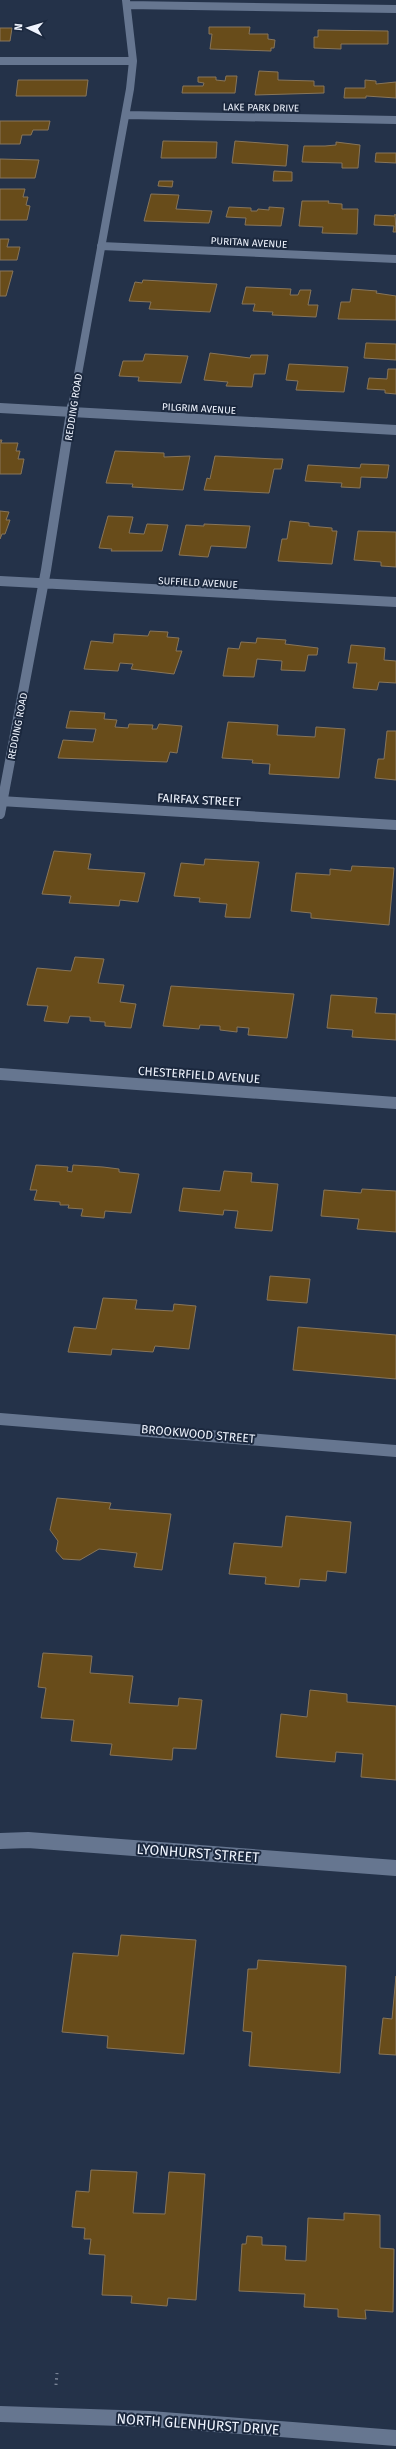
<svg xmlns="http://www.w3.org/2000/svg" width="396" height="2449" font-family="'Fira Sans',sans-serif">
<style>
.building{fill:#684c1a;stroke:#87755a}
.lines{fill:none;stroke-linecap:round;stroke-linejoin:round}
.path{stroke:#798395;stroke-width:3;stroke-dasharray:1.5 4;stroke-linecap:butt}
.minor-far3{stroke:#667690;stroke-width:8}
.minor-far2{stroke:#667690;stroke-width:10}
.minor-far1{stroke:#667690;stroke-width:12}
.minor{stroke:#667690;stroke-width:16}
.labels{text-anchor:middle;stroke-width:4;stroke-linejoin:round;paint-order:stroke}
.far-street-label{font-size:10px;fill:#eff4fe;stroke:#1b283e}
.street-label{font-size:12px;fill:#eff4fe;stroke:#1b283e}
.near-street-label{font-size:14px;fill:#eff4fe;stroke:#1b283e}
</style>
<rect width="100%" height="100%" fill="#243249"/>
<path class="building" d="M209,27H250L249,34H268V39L275,40L274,48H271V51L210,49L212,34H209Z
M0,28H12L10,41H0Z
M318,30L388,31V44H341V49L314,48V37H318Z
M259,71L278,72V80L314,81V86H324V93L255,95Z
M226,76H237L235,93H182L183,86H203L204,83L198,82V77H216V80L225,81Z
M18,80H88L86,96H16Z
M365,80L376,81V84L396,82V98L366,96V98H344L345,88H365Z
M0,121H50L48,130H33L31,135H22L20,144H0Z
M163,141L217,142L216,158H161Z
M235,141L288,145L286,166L232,163Z
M336,142L360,145L358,168H342V163L302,162L304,146H325L336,145Z
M376,153H396V163L375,162Z
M0,159L39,160L35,178H0Z
M274,171L292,172V181H273Z
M159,181H173L172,187L158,186Z
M0,189H25L23,197H28L26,205L30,206L27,220H0Z
M151,194L179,195L176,209L212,211L209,223L144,221Z
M302,201H329L328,203L342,204V209H358L357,234L322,233L323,227L299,226Z
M229,207L251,208V211H257L258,209L269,210V207L284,208L281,226L245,225L246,218L226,217Z
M395,214L396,232H393L394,226L374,225L375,215L395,216Z
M0,239H9L7,247H20L17,260H0Z
M0,271H13L6,296H0Z
M143,280L217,284L210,312L149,309L151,302L129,301L135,282L142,283Z
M246,287L291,289L290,295H298L300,290H311L308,305H318L316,317L272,315L273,312L253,311L255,304H242Z
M352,289L377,291L376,293L396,296V320L338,319L341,302H350Z
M366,343L396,344V360L364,358Z
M210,353L250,358L251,355H268L265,374H254L252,387L226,386L228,382L204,380Z
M145,354L188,356L181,383L138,381L139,377L119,376L123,361H143Z
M289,364L348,367L344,392L296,390L298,381L286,380Z
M388,369H396V394L385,393V390L367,389L369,378L387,379Z
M0,440H2L1,443H18L16,451H20L18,459H24L21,474H0Z
M115,451L164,453V457L190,456L183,490L132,487L133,484L106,483Z
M215,456L275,459H283L281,469H274L269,493L204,490L207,478L210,479Z
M361,464L389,465L387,478L361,477L360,488L341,487L342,483L305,481L308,465L360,468Z
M0,511L9,512L6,520H10L5,534H2L0,539Z
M108,516L133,517L129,533L144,534L147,524L168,525L162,551H111L112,549L99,548Z
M290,521L309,523V526L332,528V531H337L332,564L278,561L282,539H287Z
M204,524L250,526L246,548L211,546L208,557L179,555L186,525L204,526Z
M358,531L396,532V567L381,566V562L354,560Z
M150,631L168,632L167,637L179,638L176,651H182L174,674L131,669L133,664L120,663L118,671L84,669L91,641L113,643L114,634L148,636Z
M257,638L286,640L285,644L318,648L317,655H308L305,671L281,670L282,661L257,659L254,677L223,676L228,648L239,649L241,642L256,643Z
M351,645L385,648L384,660L396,661V683L379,682L377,690L353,688L357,663H348Z
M70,711L105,713L104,719L117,720L115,727L128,728L129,724L153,725L152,729H157L159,724L182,726L177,753L170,752L167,762L58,758L63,740L93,742L96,729L66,728Z
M228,722L278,725L277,735L315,737L316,727L345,729L339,778L269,774L270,764L252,763L253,760L222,758Z
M387,731H396V780L375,778L378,759H384Z
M54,851L91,854L88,869L145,873L138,902L120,900L119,906L69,903L71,896L42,894Z
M205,859L259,862L250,918L225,917L227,904L199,902L200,898L174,896L181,863L204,865Z
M352,866L394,868L389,925L311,918V913L291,911L296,873L330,875V869L351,871Z
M75,957L104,959L98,983L124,985L120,1002L136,1004L131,1028L105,1026V1022L90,1021V1017L70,1016L68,1023L44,1021L48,1006L27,1005L37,968L71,971Z
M171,986L294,994L287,1038L248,1035L249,1028L237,1027V1032L220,1030V1026L200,1025L199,1029L163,1026Z
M331,995L377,998L375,1013L396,1014V1040L352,1037L353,1030L327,1028Z
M36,1165L68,1167L67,1171L72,1172L73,1165L103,1167L119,1169V1172L139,1174L131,1213L105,1211L104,1218L81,1216L83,1209L68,1208L69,1205H60V1202L34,1200L37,1190H30Z
M224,1171L252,1173L251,1182L278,1184L272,1231L235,1228L238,1211L224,1210L223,1215L179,1211L183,1188L220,1191Z
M362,1189L396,1191V1232L357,1229L359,1219L321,1216L324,1190L361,1193Z
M270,1276L310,1279L307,1303L267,1300Z
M103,1298L137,1300L135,1309L173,1311L174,1304L196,1306L189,1349L155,1346L153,1352L112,1349L111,1355L68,1352L74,1327L96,1329Z
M298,1327L396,1335V1379L293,1370Z
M57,1498L111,1503L109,1509L171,1514L162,1570L134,1567L137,1553L99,1549L80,1560L63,1559L56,1551L58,1541L50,1530Z
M286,1516L351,1522L346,1573L327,1571L326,1581L300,1579L299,1587L265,1584L266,1577L229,1574L234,1543L282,1547Z
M43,1653L92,1656L90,1673L133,1676L129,1703L178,1706L179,1698L202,1700L196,1749L173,1748L172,1760L110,1755L112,1744L71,1741L74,1720L41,1718L46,1688L38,1687Z
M310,1690L347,1694V1702L396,1706V1780L361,1777L363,1754L336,1752L335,1762L276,1757L281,1714L307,1717Z
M121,1935L196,1940L184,2054L107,2048L108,2036L62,2032L73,1953L118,1956Z
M258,1960L346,1966L340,2073L249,2066L252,2032L243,2031L248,1969H257Z
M396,1976V2055L379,2054L383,2018L392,2019Z
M91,2170L137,2172L133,2213L165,2214L169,2172L205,2174L196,2300L168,2298L167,2306L131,2303L132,2296L102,2295L105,2255L89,2254L91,2239H84L85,2228L72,2227L76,2191L89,2192Z
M344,2213L380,2215V2248L394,2249L393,2312L365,2310L366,2319L338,2317V2309L304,2307L305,2294L239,2291L242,2244H246L247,2236L262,2237V2245L286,2246L285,2260L306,2261L308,2218L344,2220Z"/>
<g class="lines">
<path class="path" d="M56,2385L57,2373"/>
<path class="minor-far3" d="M127,5L396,9
M0,61H133
M126,115L396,120
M101,246L396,259
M72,407L130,89L133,61L126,0"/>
<path class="minor-far2" d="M0,408L396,430
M0,581L396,602
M0,801L396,825
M0,814L46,570L72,406"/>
<path class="minor-far1" d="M0,1074L396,1103
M0,1419L396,1451"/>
<path class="minor" d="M0,1841L28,1840L396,1868
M0,2414L150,2419L396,2438"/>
</g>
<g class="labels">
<g class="far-street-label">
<text transform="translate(261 107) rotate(1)" y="4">LAKE PARK DRIVE</text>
<text transform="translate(249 242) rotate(3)" y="4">PURITAN AVENUE</text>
<text transform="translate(73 407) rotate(-81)" y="4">REDDING ROAD</text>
<text transform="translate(199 408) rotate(3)" y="4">PILGRIM AVENUE</text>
<text transform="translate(198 582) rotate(3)" y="4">SUFFIELD AVENUE</text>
<text transform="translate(17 726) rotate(-79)" y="4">REDDING ROAD</text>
</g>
<g class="street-label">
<text transform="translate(199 800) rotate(3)" y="4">FAIRFAX STREET</text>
<text transform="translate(199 1075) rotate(4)" y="4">CHESTERFIELD AVENUE</text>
<text transform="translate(198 1434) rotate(5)" y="4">BROOKWOOD STREET</text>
</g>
<g class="near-street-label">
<text transform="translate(198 1853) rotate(4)" y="5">LYONHURST STREET</text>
<text transform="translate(198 2424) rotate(4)" y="5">NORTH GLENHURST DRIVE</text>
</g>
</g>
<g transform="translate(28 28) rotate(275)" stroke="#1b283e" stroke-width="3" paint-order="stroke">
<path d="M0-3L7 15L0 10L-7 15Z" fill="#eff4fe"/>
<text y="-6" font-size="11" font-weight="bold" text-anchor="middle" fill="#eff4fe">N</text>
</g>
</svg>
